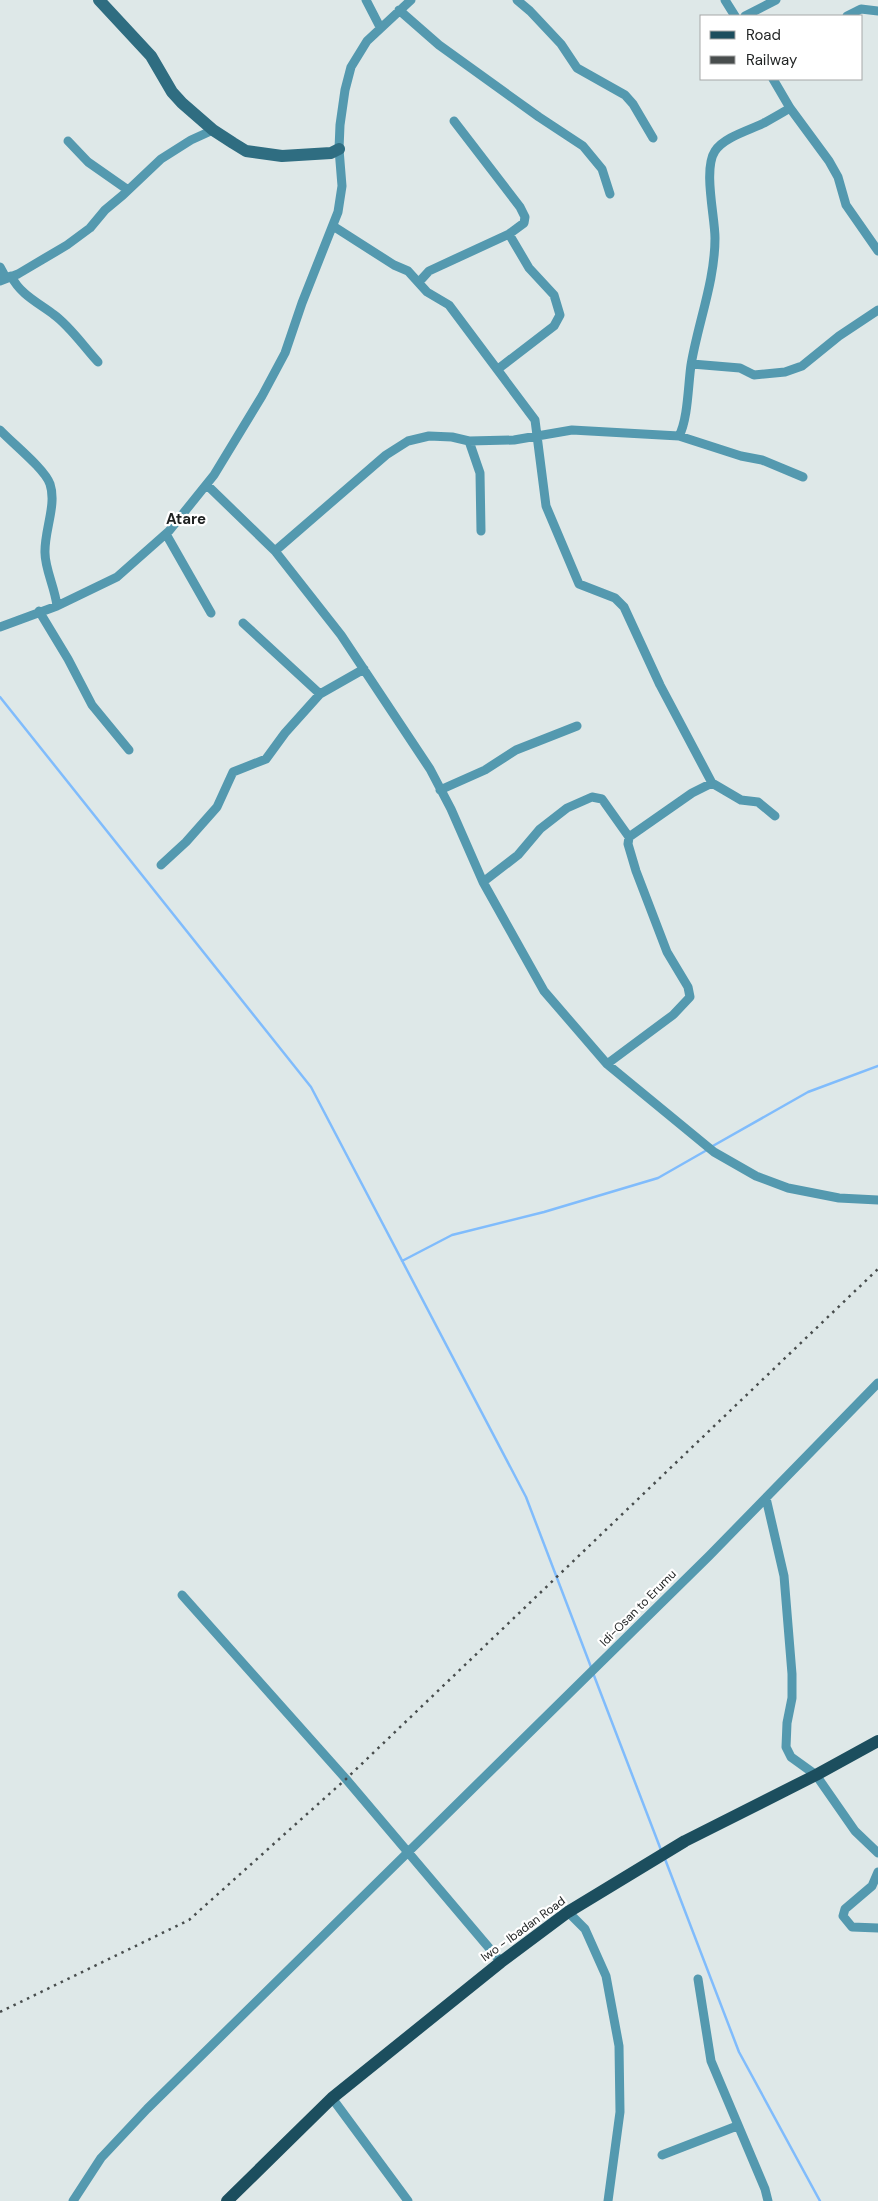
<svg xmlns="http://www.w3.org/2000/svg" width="878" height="2201" font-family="'DM Sans',sans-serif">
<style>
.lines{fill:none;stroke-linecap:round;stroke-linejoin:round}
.stream{stroke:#80bcfc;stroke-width:2.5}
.street{stroke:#5499af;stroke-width:9}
.secondary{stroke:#2f6d81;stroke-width:12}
.primary{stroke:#1c4e5e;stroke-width:12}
.rail{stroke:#484d4d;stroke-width:2.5;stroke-dasharray:2.5 5;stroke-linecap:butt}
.labels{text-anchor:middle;stroke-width:4.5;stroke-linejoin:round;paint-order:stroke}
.street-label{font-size:12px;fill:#1f2222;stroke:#fff}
.quarter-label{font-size:15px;font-weight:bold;fill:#1f2222;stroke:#fff}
</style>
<rect width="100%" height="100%" fill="#dee8e8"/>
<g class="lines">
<path class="stream" d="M0,697L311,1087L526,1497L591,1667
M711,1147L808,1092L878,1066
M402,1261L452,1235L544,1212L658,1178L707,1150
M593,1673L661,1850
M665,1859L739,2052L820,2201"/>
<path class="street" d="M366,0L380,27
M517,0L530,11L561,44L577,68L625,95L633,104L653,138
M725,0L735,16
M399,10L439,45L539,117L583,146L602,169L610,194
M745,16L776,0
M847,16L861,9L878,11
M773,79L790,108L829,161L838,177L846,205L878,251
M68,141L88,162L128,190
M333,226L394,265L408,271L427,292L449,305L535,420L546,506L579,584L615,598L624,607L660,685L712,783
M0,267L6,278
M11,276C21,295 37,302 53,314C70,326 84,347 98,362
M0,281L18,274L67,245L90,228L105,210L123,195L161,159L191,140L213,130
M419,282L429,271L509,234L524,223L525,217L520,207L454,121
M692,364L740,368L754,375L785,372L802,366L839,336L878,310
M498,369L554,326L560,315L554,295L529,268L509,234
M0,430C12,443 45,469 50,484C57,505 44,531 45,553C45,569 55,588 57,606
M679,436C688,419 688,386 691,365C698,323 715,281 715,238C715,217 703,169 715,151C724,137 750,130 764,123C773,118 782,113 790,108
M469,441L480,473L481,531
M207,485L275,551L341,635L430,769L451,809L483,882L544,991L607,1064L714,1152L756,1176L788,1188L839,1198L878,1200
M166,534L211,613
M275,551L386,455L408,441L429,436L452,437L469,441L514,440L572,430L679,436L741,456L762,460L803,477
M39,611L68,659L92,705L129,750
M243,623L320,694
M0,627L57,606L117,577L169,531L214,475L262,396L285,353L302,303L338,212L342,186L339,149L340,125L345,90L351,67L367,41L411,0
M440,790L485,770L516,750L577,726
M161,865L186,842L217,807L233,772L266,759L285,733L320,694L364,669
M483,882L518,855L540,829L567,808L592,797L602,799L629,837
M607,1064L673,1015L690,997L688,987L667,952L636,871L628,844L629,837L692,793L712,783L741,800L758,802L775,816
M766,1498L784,1576L792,1674V1698L787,1723L786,1747L791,1757L816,1775L855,1831L878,1853
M182,1595L346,1779L501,1962
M878,1872L872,1886L845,1909L843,1916L852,1927L878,1928
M568,1912L585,1929L606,1976L619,2046L620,2112L608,2201
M698,1979L711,2061L765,2189L768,2201
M332,2098L408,2201
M662,2155L737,2126
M73,2201L101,2158L147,2109L709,1556L878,1383"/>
<path class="secondary" d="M99,0L151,56L172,92L182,103L213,130L233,143L246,151L282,156L331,153L339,149"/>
<path class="primary" d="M227,2201L332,2098L501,1962L568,1912L685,1841L816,1775L878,1741"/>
<path class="rail" d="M0,2012L189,1920L346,1779L878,1269"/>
</g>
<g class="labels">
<g class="street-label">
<text transform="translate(638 1608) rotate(-45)" y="4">Idi-Osan to Erumu</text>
<text transform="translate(523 1929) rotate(-36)" y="4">Iwo - Ibadan Road</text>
</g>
<g class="quarter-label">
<text x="186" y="524">Atare</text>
</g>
</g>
<rect x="700" y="15" width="162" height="65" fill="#ffffff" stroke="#a5a7a7"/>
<rect x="710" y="31" width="25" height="8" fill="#1c4e5e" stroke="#a5a7a7"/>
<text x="746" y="40" font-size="15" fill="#1f2222">Road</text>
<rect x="710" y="56" width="25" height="8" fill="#484d4d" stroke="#a5a7a7"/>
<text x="746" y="65" font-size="15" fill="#1f2222">Railway</text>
</svg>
